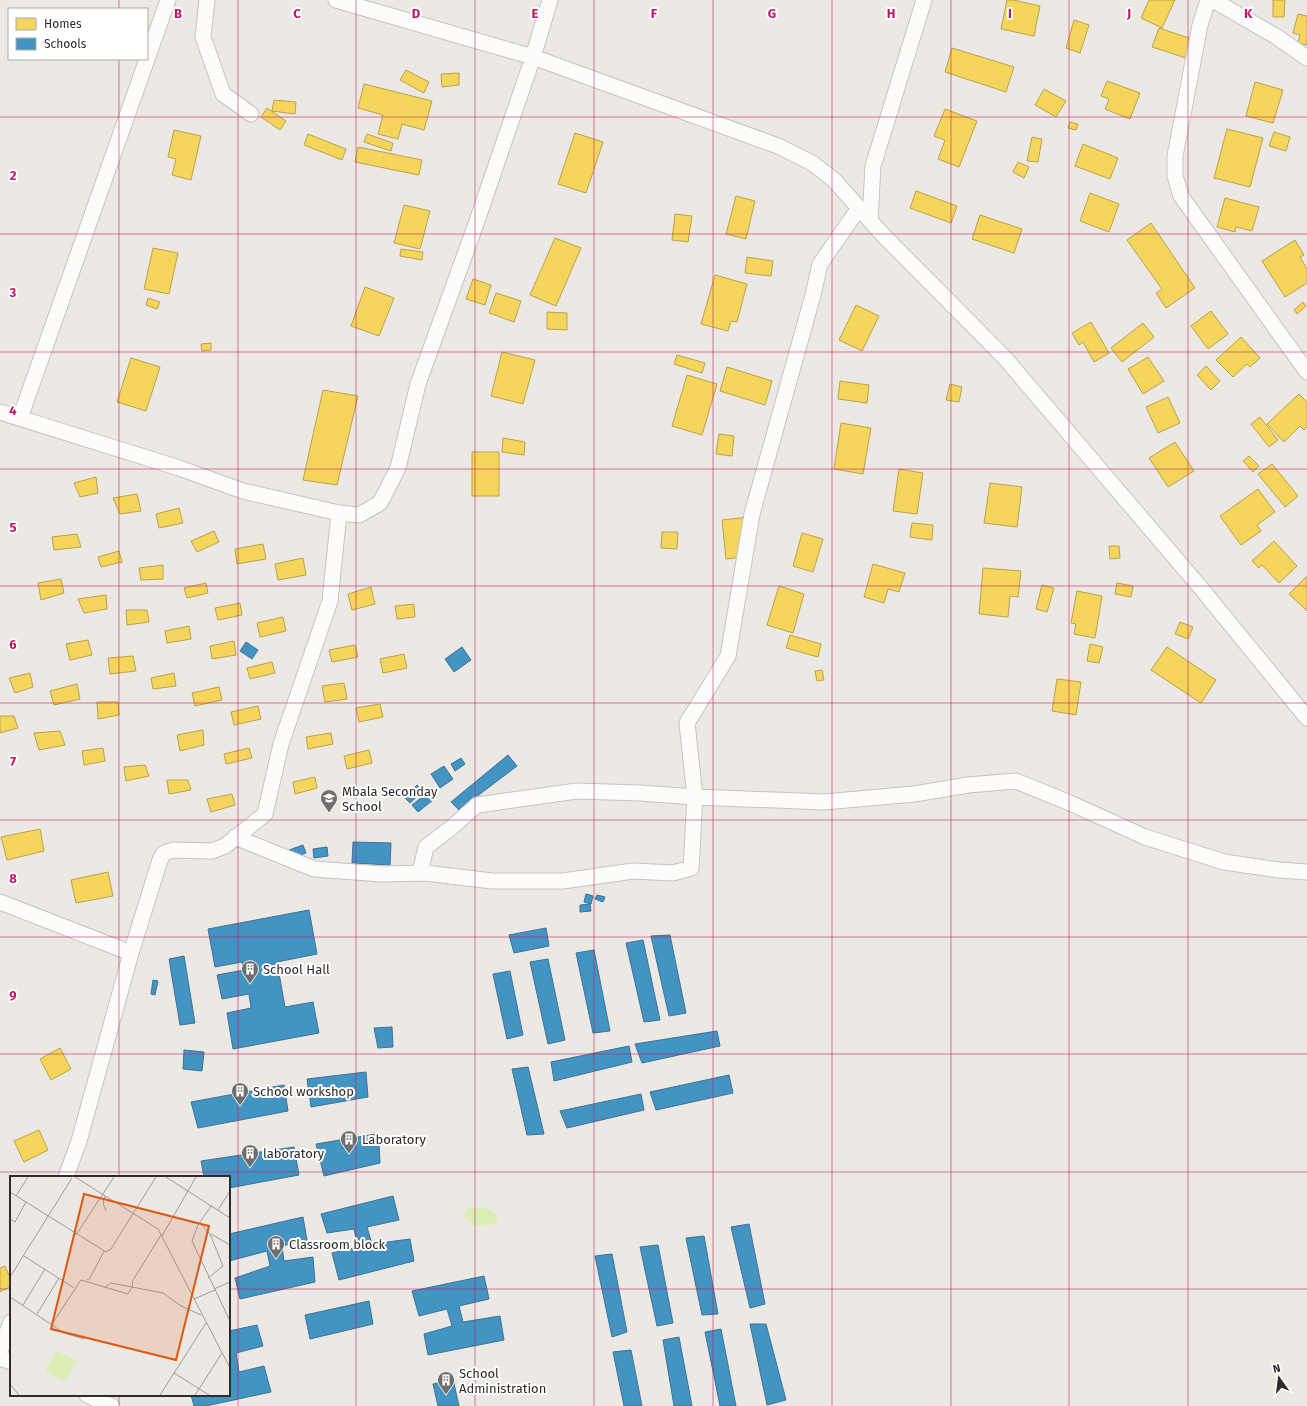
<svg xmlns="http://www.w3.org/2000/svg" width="1307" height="1406" font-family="'Fira Sans',sans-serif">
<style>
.pitch{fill:#dbeeb6}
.homes{fill:#f6d55c;stroke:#baa34e}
.schools{fill:#4393c3;stroke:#3c7496}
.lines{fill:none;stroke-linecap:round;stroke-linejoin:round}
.minor-casing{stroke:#c5c4c4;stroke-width:17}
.minor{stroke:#fcfcfb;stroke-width:15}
.grid{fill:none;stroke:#c2185b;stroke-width:1;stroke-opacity:0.55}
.labels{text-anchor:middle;stroke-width:4;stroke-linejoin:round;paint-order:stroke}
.poi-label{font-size:13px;fill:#2d2d2d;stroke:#fff;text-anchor:start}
.inset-road{fill:none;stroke:#a09d9a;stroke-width:1}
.view{fill:#df570e;fill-opacity:0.15;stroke:#df570e;stroke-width:2}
.inset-edge{fill:none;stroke:#2d2d2d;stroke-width:2}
.grid-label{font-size:13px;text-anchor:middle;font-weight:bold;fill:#c2185b;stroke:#fff;stroke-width:4;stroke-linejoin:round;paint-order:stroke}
</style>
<rect width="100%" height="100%" fill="#ece8e3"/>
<path class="pitch" d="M468,1208C479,1208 495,1206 498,1219L494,1224C476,1227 475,1229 463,1215Z"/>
<path class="homes" d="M1007,0H1013L1040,6L1034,36L1001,29Z
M1149,0H1175L1162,28L1141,18Z
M1273,0H1285L1284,17H1273Z
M1298,14L1307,16V45L1298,43L1300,35L1293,33Z
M1074,20L1089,25L1080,53L1066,48Z
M1159,28L1192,39L1186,58L1152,47Z
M952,48L1014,67L1006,92L945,72Z
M406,70L429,82L424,93L400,80Z
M459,73V85L442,87L441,74Z
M1107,81L1140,93L1130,119L1105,109L1109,99L1101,96Z
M1255,82L1283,90L1273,123L1246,116Z
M364,84L432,101L424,130L402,124L398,139L378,134L383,115L358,108Z
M1044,89L1066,101L1056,117L1035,105Z
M274,100L296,102L295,114L272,111Z
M267,108L286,121L280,130L261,117Z
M945,109L977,121L959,167L938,159L945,140L934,136Z
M1070,122L1078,124L1076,130L1068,128Z
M1227,129L1263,138L1250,187L1214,178Z
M174,130L201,136L191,180L172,175L176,159L168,157Z
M1274,132L1290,137L1286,151L1269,146Z
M575,133L603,142L586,193L558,184Z
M308,134L346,149L342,160L304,145Z
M367,134L393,143L391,151L364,142Z
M1032,137L1042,139L1038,162L1027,161Z
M1083,144L1118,158L1110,179L1075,166Z
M358,147L422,160L419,175L355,162Z
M1018,162L1029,167L1024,178L1013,172Z
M916,191L957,206L951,223L910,208Z
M1090,193L1119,204L1109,232L1080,221Z
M736,196L755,201L746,239L726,234Z
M1225,198L1259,207L1252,231L1236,227L1235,232L1217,227Z
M404,205L430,211L420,249L394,243Z
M675,214L692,216L688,242L672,240Z
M980,215L1022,229L1014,253L972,239Z
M1151,223L1195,288L1166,308L1156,293L1162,289L1127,240Z
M555,238L581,248L556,306L530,295Z
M1295,240L1304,255L1300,257L1307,269V283L1285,297L1262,261Z
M153,248L178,253L169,294L144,289Z
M401,249L423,252L422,260L400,256Z
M747,257L773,261L771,276L745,273Z
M715,275L747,284L737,322L731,321L728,331L701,324Z
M473,279L491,285L485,305L466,299Z
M365,287L394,298L379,336L351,326Z
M496,293L521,301L514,322L489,313Z
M148,298L160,302L157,309L146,305Z
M1303,302L1306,306L1297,314L1294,310Z
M856,305L879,316L862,351L839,340Z
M1211,311L1228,334L1208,349L1191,326Z
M547,312L567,313V330L547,329Z
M1091,322L1109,353L1094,362L1083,342L1079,345L1072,333Z
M1143,323L1154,337L1122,362L1111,348Z
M1241,337L1260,358L1250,367L1247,364L1233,377L1216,360Z
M211,343V350L202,351L201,344Z
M502,352L535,360L523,404L491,396Z
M677,355L705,363L702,373L674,364Z
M1148,357L1164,381L1143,394L1128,369Z
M131,358L160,367L146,411L117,402Z
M1206,366L1220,381L1211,390L1197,375Z
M727,367L772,381L765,405L720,391Z
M687,375L717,384L702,435L672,426Z
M840,381L869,385L867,403L838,399Z
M950,384L962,387L959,402L946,400Z
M323,390L358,396L337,485L303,480Z
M1299,394L1307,402V427L1304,430L1300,426L1284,442L1267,424Z
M1168,397L1180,423L1158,433L1146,407Z
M1260,417L1278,440L1269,447L1251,424Z
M841,423L871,428L863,474L834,469Z
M719,434L734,436L732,456L716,454Z
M503,438L525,442L524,455L502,452Z
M1175,442L1194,471L1168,487L1149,458Z
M472,452H499V496H472Z
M1249,456L1259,466L1253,472L1243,461Z
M1272,464L1298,496L1285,507L1258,474Z
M899,469L923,473L917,514L893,511Z
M96,477L98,493L80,497L74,483Z
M990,483L1022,487L1017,527L984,523Z
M1258,489L1275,512L1257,525L1261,531L1241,545L1220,516Z
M137,494L141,511L120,514L113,498Z
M179,508L183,523L159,528L156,514Z
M749,517L752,556L726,559L722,520Z
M912,523L933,525L932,540L910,537Z
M214,531L219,542L197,552L191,541Z
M662,532H678L677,549L661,548Z
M802,533L823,539L813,572L793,566Z
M77,534L81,547L54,550L52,537Z
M1274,541L1297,566L1279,583L1262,565L1259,568L1252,561Z
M263,544L266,559L237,564L235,549Z
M1109,546H1119L1120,558L1110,559Z
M119,551L122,562L101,567L98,557Z
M303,558L306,575L278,580L275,564Z
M873,564L905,573L899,592L888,589L884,603L864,597Z
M163,565V579L141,580L139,568Z
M983,568L1021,571L1018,597L1010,596L1008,617L979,614Z
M1307,576V611L1289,594Z
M61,579L64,593L41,600L38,583Z
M206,583L208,593L187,598L184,588Z
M1117,583L1133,586L1131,597L1115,594Z
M1042,585L1054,588L1047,612L1036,609Z
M779,586L804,594L793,633L767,625Z
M371,587L375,604L352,610L348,594Z
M1077,591L1102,596L1095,638L1074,634L1076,624L1071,623Z
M106,595L107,609L84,613L78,599Z
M240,603L242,615L218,620L215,608Z
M414,604L415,617L397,619L395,606Z
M126,610H147L149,622L127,625Z
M283,617L286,631L260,637L257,623Z
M1180,622L1193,627L1188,639L1175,634Z
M189,626L191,639L167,643L165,631Z
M790,635L821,644L818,657L786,648Z
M88,640L92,655L70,660L66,644Z
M234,641L236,655L212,659L210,646Z
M1090,644L1103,647L1099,663L1087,661Z
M355,645L358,657L332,662L329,650Z
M1167,647L1216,680L1201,703L1151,670Z
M404,654L407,668L383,673L380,659Z
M133,656L136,671L110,674L108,658Z
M272,662L275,673L250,679L247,668Z
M822,670L824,680L817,681L815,671Z
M30,673L33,687L15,693L9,678Z
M174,673L176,686L153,689L151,678Z
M1057,679L1081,682L1076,715L1052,711Z
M344,683L347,699L325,702L322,686Z
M77,684L80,699L54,705L50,691Z
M219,687L222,700L195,706L192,693Z
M97,702H118L119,715L98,719Z
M380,704L383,717L359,722L356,708Z
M258,706L261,719L234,725L231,712Z
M0,716H14L18,728L0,733Z
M203,730L204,745L180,751L177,735Z
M60,731L65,745L39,750L34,733Z
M331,733L333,744L308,749L306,737Z
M103,748L105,761L84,765L82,751Z
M249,748L252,758L226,764L224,754Z
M369,750L372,763L347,769L344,756Z
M145,765L149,776L126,781L124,767Z
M315,777L317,788L295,794L293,782Z
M167,780H188L191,790L169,794Z
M232,794L235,805L211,812L207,799Z
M40,829L44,851L7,860L1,837Z
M108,872L113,896L76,903L71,880Z
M60,1048L71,1069L51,1080L40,1059Z
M39,1130L48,1150L24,1162L14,1141Z
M5,1266L11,1280V1286L0,1292V1268Z"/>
<path class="schools" d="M246,642L258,650L252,659L240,651Z
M462,647L471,660L454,672L445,659Z
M508,755L517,766L459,810L451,802Z
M461,758L465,764L455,771L451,764Z
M444,766L453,779L440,788L431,774Z
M417,785L423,791L410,803L404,797Z
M427,793L433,800L418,812L412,805Z
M353,842L391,843L390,865L352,863Z
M303,845L306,853L292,858L289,850Z
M327,847L328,856L314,858L313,849Z
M586,894L593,896L591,904L584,902Z
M597,895L605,897L603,902L595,899Z
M590,904L591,911L580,912V905Z
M309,910L317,954L277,962L285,1007L313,1002L319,1033L233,1049L227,1013L251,1008L249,994L222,999L217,975L244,970L242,962L215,967L208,929Z
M546,928L549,946L514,953L509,935Z
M670,935L686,1013L669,1016L651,936Z
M643,940L660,1020L644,1022L626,943Z
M594,950L610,1031L593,1033L576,953Z
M184,956L195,1023L180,1025L169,959Z
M548,959L565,1040L548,1044L530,962Z
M510,971L523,1035L507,1039L493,974Z
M153,980L158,981L155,995L151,994Z
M392,1027L393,1047L378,1048L374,1028Z
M717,1031L720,1046L642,1063L635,1044Z
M629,1046L632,1062L554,1081L551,1062Z
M184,1050L204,1052L202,1071L183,1069Z
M528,1067L544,1134L527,1135L512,1069Z
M366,1072L368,1097L311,1107L307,1079Z
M729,1075L733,1093L656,1110L650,1092Z
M284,1085L288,1111L198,1128L191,1102Z
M641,1094L644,1110L567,1128L560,1111Z
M376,1134L379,1143L380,1163L324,1176L316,1144Z
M294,1147L299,1175L229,1188V1177H204L201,1161Z
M393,1196L399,1220L367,1227L372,1244L410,1239L414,1261L339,1280L332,1253L358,1247L354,1229L327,1233L321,1214Z
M303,1217L307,1240L282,1246L284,1261L313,1257L315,1282L240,1299L235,1278L270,1266L267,1251L229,1261V1234Z
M749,1224L765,1304L750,1308L731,1227Z
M704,1236L718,1314L702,1315L686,1238Z
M658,1245L673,1323L657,1326L640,1247Z
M612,1254L627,1332L612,1337L595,1256Z
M484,1276L489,1299L459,1306L463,1322L500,1316L504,1340L428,1355L424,1334L452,1326L447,1309L419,1316L412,1291Z
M369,1301L373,1324L310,1339L305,1315Z
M750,1324H766L786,1400L767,1405Z
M257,1325L263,1346L236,1353L239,1372L264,1366L271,1392L206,1406H194L191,1395H229V1331Z
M721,1329L736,1406H720L705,1332Z
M679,1337L692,1406H674L663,1340Z
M631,1350L642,1406H624L613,1352Z
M453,1379L459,1406H438L433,1384Z"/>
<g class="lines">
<g class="minor-casing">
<path id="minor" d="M207,0L203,37L223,94L251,114
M336,0L533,57L778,146L812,163L834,180L882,234L1004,357L1200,587L1307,718
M1208,0L1200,25L1175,156V176L1181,196L1307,372
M1213,0L1277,37L1307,58
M870,220L873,166L924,0
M0,412L179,468L243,491L339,513L359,515L380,503L398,468L418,384L477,221L533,57L550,0
M20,418L168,0
M235,837L314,869L382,874L425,873L492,881H563L633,871L673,873L691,868L695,797L824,802L914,794L968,785L1016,781L1070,803L1145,837L1224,862L1279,870L1307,872
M420,873L426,847L451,828L477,805L577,791L640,793L695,797L687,723L728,656L752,514L813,295L820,264L859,208
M0,902L131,953
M66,1177L79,1141L131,953L160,860L164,853L173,850L212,851L225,846L265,814L281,744L330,601L339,513
M0,1351L11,1322
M0,1358L11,1362
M87,1395L112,1406"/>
</g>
<use href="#minor" class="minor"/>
</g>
<path class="grid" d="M119,0V9M238,0V1406M356,0V1406M475,0V1406M594,0V1406M713,0V1406M832,0V1406M951,0V1406M1069,0V1406M1188,0V1406M119,59V1177M0,117H1307M0,234H1307M0,352H1307M0,469H1307M0,586H1307M0,703H1307M0,820H1307M0,937H1307M0,1054H1307M0,1172H1307M0,1289H11M229,1289H1307M119,1395V1406"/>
<defs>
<g id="school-pin" transform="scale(0.9)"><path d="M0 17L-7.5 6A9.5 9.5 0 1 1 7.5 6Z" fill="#706e6d" stroke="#fff"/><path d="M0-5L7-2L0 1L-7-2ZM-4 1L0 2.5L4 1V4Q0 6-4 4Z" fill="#fff"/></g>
<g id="building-pin" transform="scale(0.9)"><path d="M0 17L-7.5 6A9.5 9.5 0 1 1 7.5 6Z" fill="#706e6d" stroke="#fff"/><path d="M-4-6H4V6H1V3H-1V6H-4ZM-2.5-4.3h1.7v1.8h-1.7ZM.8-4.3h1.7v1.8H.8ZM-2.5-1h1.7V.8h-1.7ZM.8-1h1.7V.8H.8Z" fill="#fff"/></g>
</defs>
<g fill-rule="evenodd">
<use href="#school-pin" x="329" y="798"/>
<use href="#building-pin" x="250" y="969"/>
<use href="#building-pin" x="240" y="1091"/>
<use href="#building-pin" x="349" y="1139"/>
<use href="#building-pin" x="250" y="1153"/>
<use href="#building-pin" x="276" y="1244"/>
<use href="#building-pin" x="446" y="1380"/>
</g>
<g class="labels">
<g class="poi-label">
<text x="342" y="796">Mbala Seconday<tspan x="342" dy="15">School</tspan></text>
<text x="263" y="974">School Hall</text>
<text x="253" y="1096">School workshop</text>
<text x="362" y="1144">Laboratory</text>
<text x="263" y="1158">laboratory</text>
<text x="289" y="1249">Classroom block</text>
<text x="459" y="1378">School<tspan x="459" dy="15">Administration</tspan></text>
</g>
</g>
<g transform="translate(10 1176)">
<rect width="220" height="220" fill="#ece8e3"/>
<path d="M46,175L67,185L55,205L35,196Z" fill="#dbeeb6"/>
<path class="inset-road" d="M65,1L148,53L220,192M156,1L220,42M0,16L96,76L101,73L146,1M6,20L18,1M95,20L93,27L96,35M202,29L188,49L182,65L220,145M208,34L220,15M0,43L5,46L16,26M190,47L200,58L213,90L198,102M201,58L220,69M66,59L104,1M152,60L186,1M14,80L64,112M0,101L62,2M77,104L80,102L94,75M94,112L101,107L122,111L123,104L151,59M204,113L220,106M0,121L54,157L74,163M184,123L205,114M13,129L35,93M27,138L49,102M42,148L71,104L118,118L122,111L153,117L171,130L191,139M164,197L199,219M0,208L9,219M150,219L196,147M185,219L212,177"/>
<path class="view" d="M74,18L199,50L166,184L41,153Z"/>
<rect width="220" height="220" class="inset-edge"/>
</g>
<g class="grid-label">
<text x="178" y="18">B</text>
<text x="297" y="18">C</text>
<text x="416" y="18">D</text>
<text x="535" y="18">E</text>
<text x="654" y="18">F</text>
<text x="772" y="18">G</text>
<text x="891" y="18">H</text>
<text x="1010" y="18">I</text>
<text x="1129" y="18">J</text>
<text x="1248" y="18">K</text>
<text x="13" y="180">2</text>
<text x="13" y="297">3</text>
<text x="13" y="415">4</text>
<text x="13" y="532">5</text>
<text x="13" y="649">6</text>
<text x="13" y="766">7</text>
<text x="13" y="883">8</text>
<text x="13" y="1000">9</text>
</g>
<rect x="8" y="8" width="140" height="52" fill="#ffffff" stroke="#ababab"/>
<rect x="16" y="18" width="20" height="12" fill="#f6d55c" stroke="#ababab"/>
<text x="44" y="28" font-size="12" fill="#2d2d2d">Homes</text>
<rect x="16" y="38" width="20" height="12" fill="#4393c3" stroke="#ababab"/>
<text x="44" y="48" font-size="12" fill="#2d2d2d">Schools</text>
<g transform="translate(1279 1378) rotate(346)" stroke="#ffffff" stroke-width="3" paint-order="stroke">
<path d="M0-3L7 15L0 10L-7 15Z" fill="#2d2d2d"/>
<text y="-6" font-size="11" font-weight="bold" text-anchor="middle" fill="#2d2d2d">N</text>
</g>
</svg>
